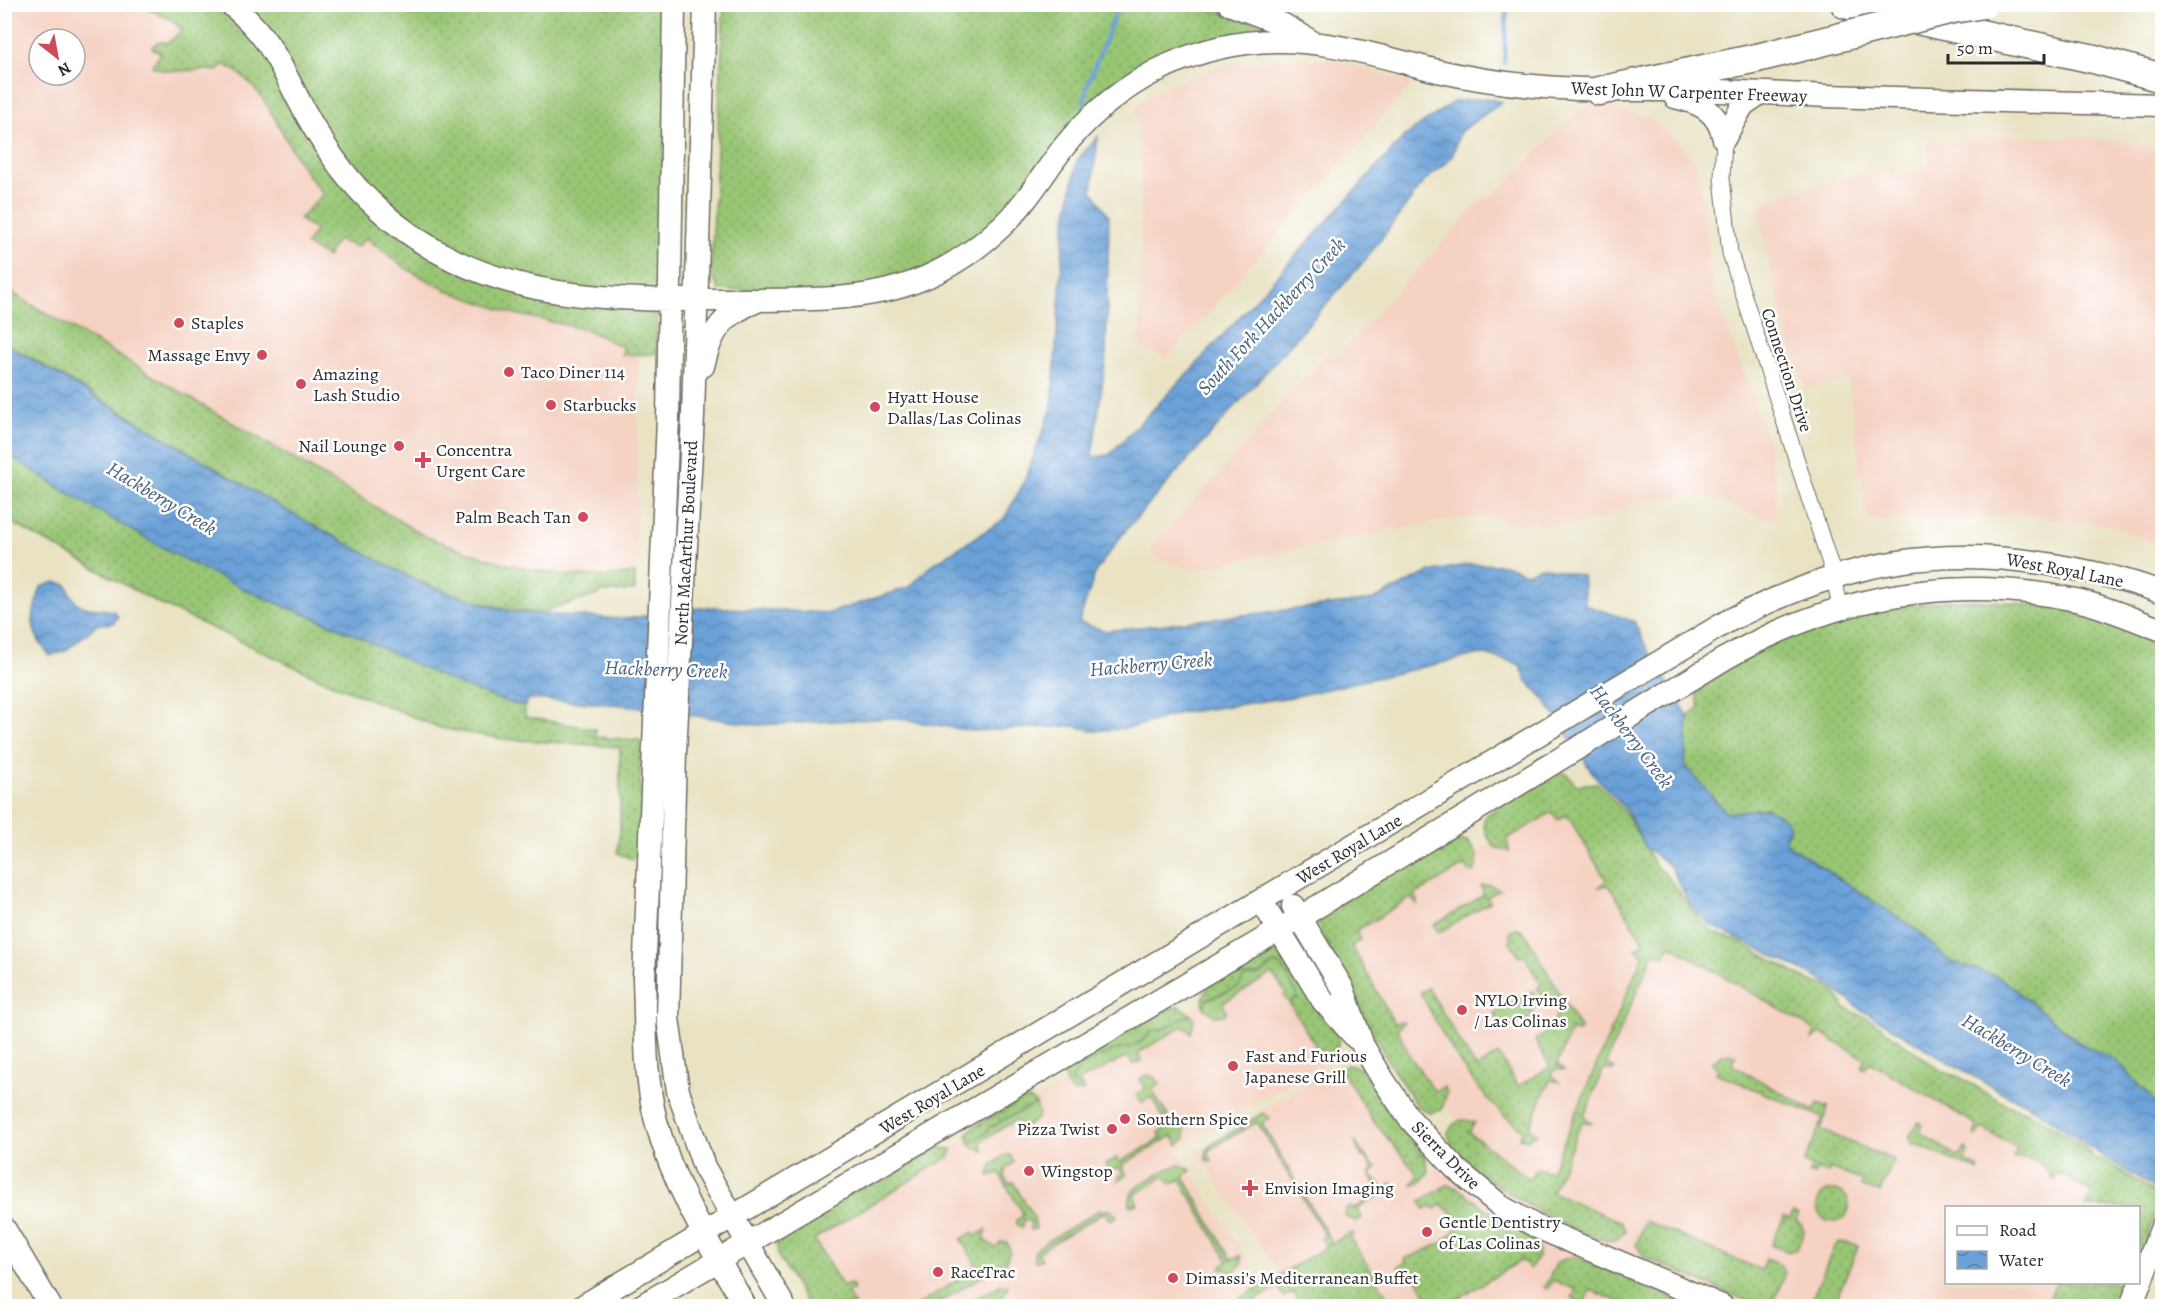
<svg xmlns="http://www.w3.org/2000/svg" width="2167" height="1311" font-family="Alegreya,serif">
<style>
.built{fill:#f5d2c2;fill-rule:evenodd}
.grass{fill:url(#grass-dots);stroke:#627850;stroke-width:1.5}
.garden{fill:#99c674;stroke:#627850;stroke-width:1.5}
.water{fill:url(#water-waves);stroke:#4b6682;stroke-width:1.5}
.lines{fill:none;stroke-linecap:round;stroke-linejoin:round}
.stream{stroke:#6ba1d8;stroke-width:4}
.street-casing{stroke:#6e6b61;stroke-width:17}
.secondary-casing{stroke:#6e6b61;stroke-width:25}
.highway-casing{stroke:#6e6b61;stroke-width:31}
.street{stroke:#fff;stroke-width:15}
.secondary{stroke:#fff;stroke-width:22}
.highway{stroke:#fff;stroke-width:28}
.highway-bridge-casing{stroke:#6e6b61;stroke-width:31;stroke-linecap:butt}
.highway-bridge{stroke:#fff;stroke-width:28}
.poi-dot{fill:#d1495b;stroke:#fff;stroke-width:2}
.labels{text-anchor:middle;stroke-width:5;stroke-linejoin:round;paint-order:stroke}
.street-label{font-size:18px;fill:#2b2b2b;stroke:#fff}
.poi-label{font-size:18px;fill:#2b2b2b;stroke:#fff;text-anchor:start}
.water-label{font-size:20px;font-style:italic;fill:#486079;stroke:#fff}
</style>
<defs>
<pattern id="grass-dots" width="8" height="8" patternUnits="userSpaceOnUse" patternTransform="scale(1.5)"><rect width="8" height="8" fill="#99c674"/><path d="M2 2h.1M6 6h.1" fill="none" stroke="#7da15f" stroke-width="1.8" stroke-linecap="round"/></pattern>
<pattern id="water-waves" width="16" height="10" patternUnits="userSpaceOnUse" patternTransform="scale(1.5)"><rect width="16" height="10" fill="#6ba1d8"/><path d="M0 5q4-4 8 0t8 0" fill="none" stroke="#5883af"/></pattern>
</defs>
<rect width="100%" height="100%" fill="#fff"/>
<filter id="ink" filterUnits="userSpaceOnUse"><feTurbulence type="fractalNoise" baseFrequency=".0167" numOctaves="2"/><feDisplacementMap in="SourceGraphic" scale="12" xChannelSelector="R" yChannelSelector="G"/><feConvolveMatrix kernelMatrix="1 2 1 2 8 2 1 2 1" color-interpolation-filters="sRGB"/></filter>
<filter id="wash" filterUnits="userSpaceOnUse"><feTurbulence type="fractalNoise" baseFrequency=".008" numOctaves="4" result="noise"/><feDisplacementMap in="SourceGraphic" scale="24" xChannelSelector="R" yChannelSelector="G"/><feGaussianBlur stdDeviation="1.35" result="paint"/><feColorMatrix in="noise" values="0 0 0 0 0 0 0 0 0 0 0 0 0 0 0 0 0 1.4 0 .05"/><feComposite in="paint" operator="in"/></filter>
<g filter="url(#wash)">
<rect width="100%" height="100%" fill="#e9e3c4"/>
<path class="built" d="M4,5H139L170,19L253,85L266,102L298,160L323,194L366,237L407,269L448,291L511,313L588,330L624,348L622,355L639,354L635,573L614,577L538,570L495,562L425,536L5,289ZM39,39H75V75H39Z
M1288,58L1338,61L1413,83L1167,359L1140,345L1141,152L1134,107L1157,90L1226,64Z
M1596,103L1653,120L1697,161L1714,291L1767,438L1776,481V518L1758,516L1716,499L1690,495L1655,499L1630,505L1598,520L1562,525L1514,523L1487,517L1457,518L1189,570L1161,560L1150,550L1327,353L1335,359L1485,196L1496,193L1577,112L1588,104Z
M2004,136L2082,137L2127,142L2162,150V546L2111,526L2023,515L1867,521L1848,380L1805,388L1790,346L1771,270L1760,222L1762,205L1780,196L1894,166L1896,177L1929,167L1927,142Z
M1557,802L1651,935L1854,1040L2119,1193L2112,1207L1946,1208V1282L2076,1283L2065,1306H1246L1286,1282L1196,1151L1339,1063L1428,1180L1461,1125L1416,1072L1352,955L1345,931Z
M1273,961L1329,1060L1177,1149L1261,1282L1219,1306H851L806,1234Z"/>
<path class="grass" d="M1191,4L1287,31L1144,70L1000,222L939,265L854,292L719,290L711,273L724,5Z
M139,5H670L656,354L621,355L624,348L588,330L511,313L448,291L407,269L366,238L357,247L337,240L327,257L306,245L316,230L299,219L323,194C314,183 305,171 298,160C276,125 263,83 224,64L217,71C196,67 171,76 152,66L161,53L152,48L157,42H169L182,30L170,19Z
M5,289L425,536C491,562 564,585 635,573V591L600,592L599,595L547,610V614C436,607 326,534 232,478C156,432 81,387 5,343Z
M5,452L66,492L257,595L346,631L504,701L525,706V717L596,729L595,737L640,740L641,853L632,859L617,853L620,829V747L503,739L440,728L321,679L158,603L5,519Z
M1953,600C2025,600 2095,611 2162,637V1110L2116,1060L2081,1044L2001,978L1949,961L1917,930L1787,844L1785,837L1789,832L1766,808L1727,813L1685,766L1688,716L1700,709L1696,692L1702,689L1700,686C1741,662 1785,634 1831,621C1871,609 1912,605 1953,600Z
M1558,770L1561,773H1566L1576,785L1597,783L1627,815L1657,868L1666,874L1703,924L1714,933L1738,941L1811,982C1827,984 1839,993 1844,1008L1871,1020L1943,1072L1959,1077L2007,1105L2036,1115L2085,1148L2094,1158L2105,1161L2160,1196L2139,1264L2138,1208L2085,1207L2093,1193L2059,1173L2053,1180C2047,1164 2030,1156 2013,1158L2017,1148L1982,1128L1977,1136H1974L1977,1125L1870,1062L1865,1069H1862L1865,1059L1820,1033L1812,1040L1815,1030L1670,945L1664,956L1654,952L1606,1063L1615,1070L1612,1071L1604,1069L1584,1117L1593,1123L1582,1122L1552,1192L1621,1222L1625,1230L1620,1237L1612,1241C1578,1240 1470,1175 1452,1146C1450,1142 1449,1137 1448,1133C1454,1120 1462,1117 1475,1123L1469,1132L1529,1179L1538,1168L1551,1172L1643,955L1636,949L1644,943L1609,885L1599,887L1606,880L1567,815L1558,820L1552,812L1507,839L1509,851L1495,847C1488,838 1480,827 1486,815Z
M1457,840L1467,841C1477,850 1481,860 1474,872H1470L1465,865L1416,894L1417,904L1410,898L1356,931L1360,940L1352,946L1394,1023L1403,1021V1024L1397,1028L1410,1056L1435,1092L1444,1087L1447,1092L1442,1110L1430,1113L1417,1106L1389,1063L1318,926L1320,916L1358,890Z
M1490,885L1500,890L1487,897L1490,902L1439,933L1434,925L1484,895L1481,886Z
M1517,928L1525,933L1581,1030L1577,1032L1571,1030L1557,1064L1564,1070L1555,1069L1552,1075L1559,1082L1550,1080L1529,1128L1537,1134L1527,1140L1519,1138L1523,1130C1476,1099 1445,1040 1420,992L1428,988L1476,1068L1498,1054L1518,1086L1550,1067L1535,1040L1544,1035L1547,1025L1553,1026L1559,1006L1546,1002L1537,988L1541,985L1524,955L1519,957L1509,940L1511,937L1509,933Z
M1270,950L1279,952L1292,961L1338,1035C1340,1046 1336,1052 1326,1057L1321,1049L1318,1050L1289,1003L1298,997L1283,968L1270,966L1260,975L1246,976L1239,987L1208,998L1204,1007C1196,981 1243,964 1262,952Z
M1533,991L1537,999L1530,1020L1527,1022L1525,1019L1504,1031L1494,1013Z
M1180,1006L1192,1016C1178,1016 1169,1031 1155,1030C1147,1035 1142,1042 1133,1047C1110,1056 1088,1057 1071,1078L1073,1083L1085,1091L1076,1093C1065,1088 1063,1078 1064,1067L1165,1010Z
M1729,1053L1736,1055L1732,1065L1814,1111L1818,1103L1828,1107L1821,1130L1894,1160L1880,1192L1861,1187L1863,1181L1830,1168L1828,1173L1817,1169L1814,1175L1809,1173L1812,1167L1804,1163L1823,1118L1716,1073L1718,1067L1712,1063L1719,1056Z
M1347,1065L1361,1068L1387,1110L1425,1157L1429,1172L1420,1183L1412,1184L1418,1175L1374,1122L1343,1073L1334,1077V1071Z
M1023,1099H1029L1036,1104L1003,1120L970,1143L967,1135L972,1128Z
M1918,1122L1923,1125L1919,1132L1958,1157L1966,1148L1968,1153L1964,1161L1980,1169L1979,1171L1910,1142L1912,1138L1909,1137Z
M939,1147L952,1150L949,1157L814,1239L841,1284L844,1286L851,1284L854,1289L847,1293L855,1306H808L778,1256L776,1238L845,1194L873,1184Z
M1447,1185L1458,1188L1488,1211L1533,1238L1539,1251L1538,1257L1530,1269L1522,1260L1446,1306H1419L1428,1298L1412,1270L1403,1275L1398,1267L1406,1262L1405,1259L1442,1243L1462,1223L1441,1204L1436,1209L1432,1206L1425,1210L1420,1201Z
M1817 1206a16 16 0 1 1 32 0a16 16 0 1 1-32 0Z
M1793,1212L1798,1214L1796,1221L1802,1225L1804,1232L1797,1249L1788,1252L1771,1245L1784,1217L1790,1219Z
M1645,1221L1761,1270L1766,1259L1781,1265L1785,1272C1781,1289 1776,1304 1757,1305L1645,1258L1636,1245Z
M987,1229L984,1240L996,1248L1000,1242H1007L1010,1251L1006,1262L933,1306H917L977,1267L961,1239L972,1233L975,1236Z
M1353,1233L1351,1239L1393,1306H1302L1293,1292L1284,1297L1278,1287L1245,1306H1227L1348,1234Z
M1839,1242L1859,1245L1834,1304L1840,1306H1809L1834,1247Z
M1573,1256L1576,1257L1693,1306H1630L1590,1290L1584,1304L1572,1298L1576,1290L1553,1280L1548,1289L1544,1288L1557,1262Z
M2056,1283H2130L2119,1306H2047Z
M1002,1284H1007L1008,1288L998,1302L962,1306Z"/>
<path class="garden" d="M1273,965H1280L1283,968L1298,997L1289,1003L1284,996L1286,993L1272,974L1222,1003L1227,1012L1224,1015L1215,1016L1205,1009L1206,1000L1239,987L1244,977L1260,975Z
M1186,1016H1192L1194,1020L1191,1033L1183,1026L1138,1053L1141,1061L1133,1065L1128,1056L1079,1081L1083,1087L1080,1089L1071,1080C1075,1072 1086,1063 1094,1059C1100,1055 1107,1056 1112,1050C1127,1050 1144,1044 1153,1030H1161Z
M1146,1075L1154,1077L1160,1084L1152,1090L1175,1128L1184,1123L1185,1139L1178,1145L1172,1136L1122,1165L1127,1175L1118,1181L1122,1171L1117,1167L1110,1173L1106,1164L1117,1158L1120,1162L1162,1138L1159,1133L1163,1130L1159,1123L1165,1120L1151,1097L1142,1102L1136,1096L1145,1090L1140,1079Z
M1036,1104L1039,1114L1037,1119L1023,1128L1016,1120L980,1142L984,1151L971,1146L970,1143L988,1131L989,1126L994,1127L1003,1120Z
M1263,1113L1270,1118L1262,1124L1332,1242L1326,1247L1321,1238L1325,1235L1257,1122L1207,1151L1212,1161L1206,1160V1151L1210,1145Z
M1354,1141L1370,1162L1377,1167L1371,1175L1384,1189L1392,1183L1399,1192L1394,1198L1389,1190L1357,1209L1362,1218L1356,1221L1346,1217L1344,1211L1351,1207L1353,1209L1380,1193L1369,1173L1373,1170L1364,1156L1362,1157Z
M1005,1155H1010L1014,1162L1006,1168L1004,1176L1009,1184L1013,1182L1034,1218L1036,1229L1030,1230L1031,1221L1024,1220L1022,1228L1017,1224L1016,1220L1024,1215L999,1173L989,1176L992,1165Z
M1180,1165L1191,1170L1184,1177L1231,1259L1241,1256L1242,1263L1233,1273L1220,1267L1228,1261L1180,1179L1171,1184L1165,1176L1134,1195L1138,1204L1130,1206C1130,1201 1129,1196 1133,1191C1139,1184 1170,1166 1180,1165Z
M1099,1210H1110L1117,1216L1111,1220L1104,1212L1038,1252L1042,1260L1035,1261L1034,1252L1038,1247Z"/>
<path class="water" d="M1486,98L1502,102L1460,132L1452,157L1424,182L1366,259L1125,531L1096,571L1079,622L1105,631L1373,600L1429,572L1471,564L1505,565L1526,573L1542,567L1583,576L1585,605L1634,621L1645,645L1688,716L1685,766L1727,813C1755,811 1772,800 1790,826L1785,837L1787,844L1917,930L1949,961L2001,978L2081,1044L2116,1060L2162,1110V1193L2096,1152L2037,1110L1990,1086L1863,1011L1822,980L1708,924L1689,902L1670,866L1645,847L1627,811L1594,775L1544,699L1527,681L1519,664L1481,654L1292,697L1180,713L1130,728L1094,731L1074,726L972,731L893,718L757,725L624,705L529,699L524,706C463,692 406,659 349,632C319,618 287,608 257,595C170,555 83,504 5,452L4,343L291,513L422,584L511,612L623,619L707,607L829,613L910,587L930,566L1003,520L1024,482L1052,407L1064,231L1077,160L1098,137L1092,191L1109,216L1106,358L1092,457L1109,455L1191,370L1405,136L1453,102Z
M55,582L67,585C78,616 90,605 114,611L118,617L113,623L97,625L65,651L50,656C27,629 31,618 41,587Z"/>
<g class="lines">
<path class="stream" d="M1504,63L1507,4
M1084,106L1087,86L1119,4"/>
</g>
</g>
<g filter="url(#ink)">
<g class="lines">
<g class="street-casing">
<path id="street" d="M1724,139L1722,178L1730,253L1834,576L1840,608"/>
</g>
<g class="secondary-casing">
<path id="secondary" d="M230,4C275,40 282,72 309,119C327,151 347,180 374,205C478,302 597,300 730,300C839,299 917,307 1003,225C1027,202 1043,174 1063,148C1108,91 1174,52 1246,43C1313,34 1374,55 1438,71C1473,79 1509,84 1545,87C1592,91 1638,90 1686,90C1733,91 1780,94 1826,96C1938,99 2050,103 2162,105
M674,4L668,419L644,979C646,1026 644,1075 656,1121C674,1188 711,1247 745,1306
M705,4L693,416L675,752L668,1018L678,1091L704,1167L784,1306
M1229,4L1282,24L1309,40
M1675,97C1701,103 1718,111 1724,139
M1724,139L1743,105L1759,94
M703,366C711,331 723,314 757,301
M1262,902L1323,1001L1356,1038
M1293,906L1343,989L1363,1046L1384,1081L1409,1118L1456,1169L1502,1207L1539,1228L1722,1306
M4,1228L50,1306
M583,1306L1728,621C1845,562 1940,542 2070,568C2102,574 2133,581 2162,593
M641,1306L1279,930L1724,659C1835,596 1950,573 2076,600C2105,606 2134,620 2162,630
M2131,1306L2162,1227"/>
</g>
<g class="highway-casing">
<path id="highway" d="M1845,4L2094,59L2162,78
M1599,91L1757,58"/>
</g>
<use href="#street" class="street"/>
<use href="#secondary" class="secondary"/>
<use href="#highway" class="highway"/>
<g class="highway-bridge-casing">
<path id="highway-bridge" d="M1757,58L1953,9L1984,4"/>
</g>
<use href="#highway-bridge" class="highway-bridge"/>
</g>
</g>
<g class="poi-dot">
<circle cx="179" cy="323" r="6"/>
<circle cx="262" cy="355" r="6"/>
<circle cx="509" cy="372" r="6"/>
<circle cx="301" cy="384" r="6"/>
<circle cx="551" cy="405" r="6"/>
<circle cx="875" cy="407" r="6"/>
<circle cx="399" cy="446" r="6"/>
<path d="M420 451h6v6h6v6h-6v6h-6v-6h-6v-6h6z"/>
<circle cx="583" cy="517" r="6"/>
<circle cx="1462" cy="1010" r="6"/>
<circle cx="1233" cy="1066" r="6"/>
<circle cx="1125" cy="1119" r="6"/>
<circle cx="1112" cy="1129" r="6"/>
<circle cx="1029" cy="1171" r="6"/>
<path d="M1247 1179h6v6h6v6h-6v6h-6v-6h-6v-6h6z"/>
<circle cx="1427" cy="1232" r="6"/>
<circle cx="938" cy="1272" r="6"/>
<circle cx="1173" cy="1278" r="6"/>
</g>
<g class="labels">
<g class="street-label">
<text transform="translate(1689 92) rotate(2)" y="6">West John W Carpenter Freeway</text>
<text transform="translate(1787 370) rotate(72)" y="6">Connection Drive</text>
<text transform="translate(686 543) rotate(-87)" y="6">North MacArthur Boulevard</text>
<text transform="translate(2065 570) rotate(11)" y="6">West Royal Lane</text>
<text transform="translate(1349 849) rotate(-31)" y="6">West Royal Lane</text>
<text transform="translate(932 1099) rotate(-31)" y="6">West Royal Lane</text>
<text transform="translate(1446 1155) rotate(45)" y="6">Sierra Drive</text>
</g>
<g class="poi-label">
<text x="191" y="329">Staples</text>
<text x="250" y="361" text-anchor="end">Massage Envy</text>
<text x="521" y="378">Taco Diner 114</text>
<text x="313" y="380">Amazing<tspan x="313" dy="21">Lash Studio</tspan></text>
<text x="887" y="403">Hyatt House<tspan x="887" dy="21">Dallas/Las Colinas</tspan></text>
<text x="563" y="411">Starbucks</text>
<text x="387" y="452" text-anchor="end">Nail Lounge</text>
<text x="436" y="456">Concentra<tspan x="436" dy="21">Urgent Care</tspan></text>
<text x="571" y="523" text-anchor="end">Palm Beach Tan</text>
<text x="1474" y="1006">NYLO Irving<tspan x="1474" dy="21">/ Las Colinas</tspan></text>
<text x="1245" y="1062">Fast and Furious<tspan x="1245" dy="21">Japanese Grill</tspan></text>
<text x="1137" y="1125">Southern Spice</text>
<text x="1100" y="1135" text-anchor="end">Pizza Twist</text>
<text x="1041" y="1177">Wingstop</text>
<text x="1264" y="1194">Envision Imaging</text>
<text x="1439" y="1228">Gentle Dentistry<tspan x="1439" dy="21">of Las Colinas</tspan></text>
<text x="950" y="1278">RaceTrac</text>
<text x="1185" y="1284">Dimassi's Mediterranean Buffet</text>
</g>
<g class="water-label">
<text transform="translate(1271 316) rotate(-47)" y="7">South Fork Hackberry Creek</text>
<text transform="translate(162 498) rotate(31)" y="7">Hackberry Creek</text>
<text transform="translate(1151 664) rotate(-5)" y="7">Hackberry Creek</text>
<text transform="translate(666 669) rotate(2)" y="7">Hackberry Creek</text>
<text transform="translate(1632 736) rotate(53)" y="7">Hackberry Creek</text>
<text transform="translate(2017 1050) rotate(31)" y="7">Hackberry Creek</text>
</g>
</g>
<rect width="2167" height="1311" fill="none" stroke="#fff" stroke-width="24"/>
<rect x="1945" y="1206" width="195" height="78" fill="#ffffff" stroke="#aaaaaa" stroke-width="1.5"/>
<rect x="1957" y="1226" width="30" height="9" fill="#ffffff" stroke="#aaaaaa" stroke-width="1.5"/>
<text x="1999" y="1236" font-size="18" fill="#2b2b2b">Road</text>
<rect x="1957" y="1251" width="30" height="18" fill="url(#water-waves)" stroke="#aaaaaa" stroke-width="1.5"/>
<text x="1999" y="1266" font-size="18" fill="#2b2b2b">Water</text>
<g transform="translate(57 57) rotate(149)"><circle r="28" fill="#ffffff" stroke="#aaaaaa" stroke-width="1.5"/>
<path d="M0-4.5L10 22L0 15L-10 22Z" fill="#d1495b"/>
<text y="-9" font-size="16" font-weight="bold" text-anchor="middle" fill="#2b2b2b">N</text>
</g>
<path d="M1948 54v9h96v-9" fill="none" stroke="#2b2b2b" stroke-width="3"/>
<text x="1957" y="54" font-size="18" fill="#2b2b2b" stroke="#ffffff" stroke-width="4.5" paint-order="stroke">50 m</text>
</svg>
